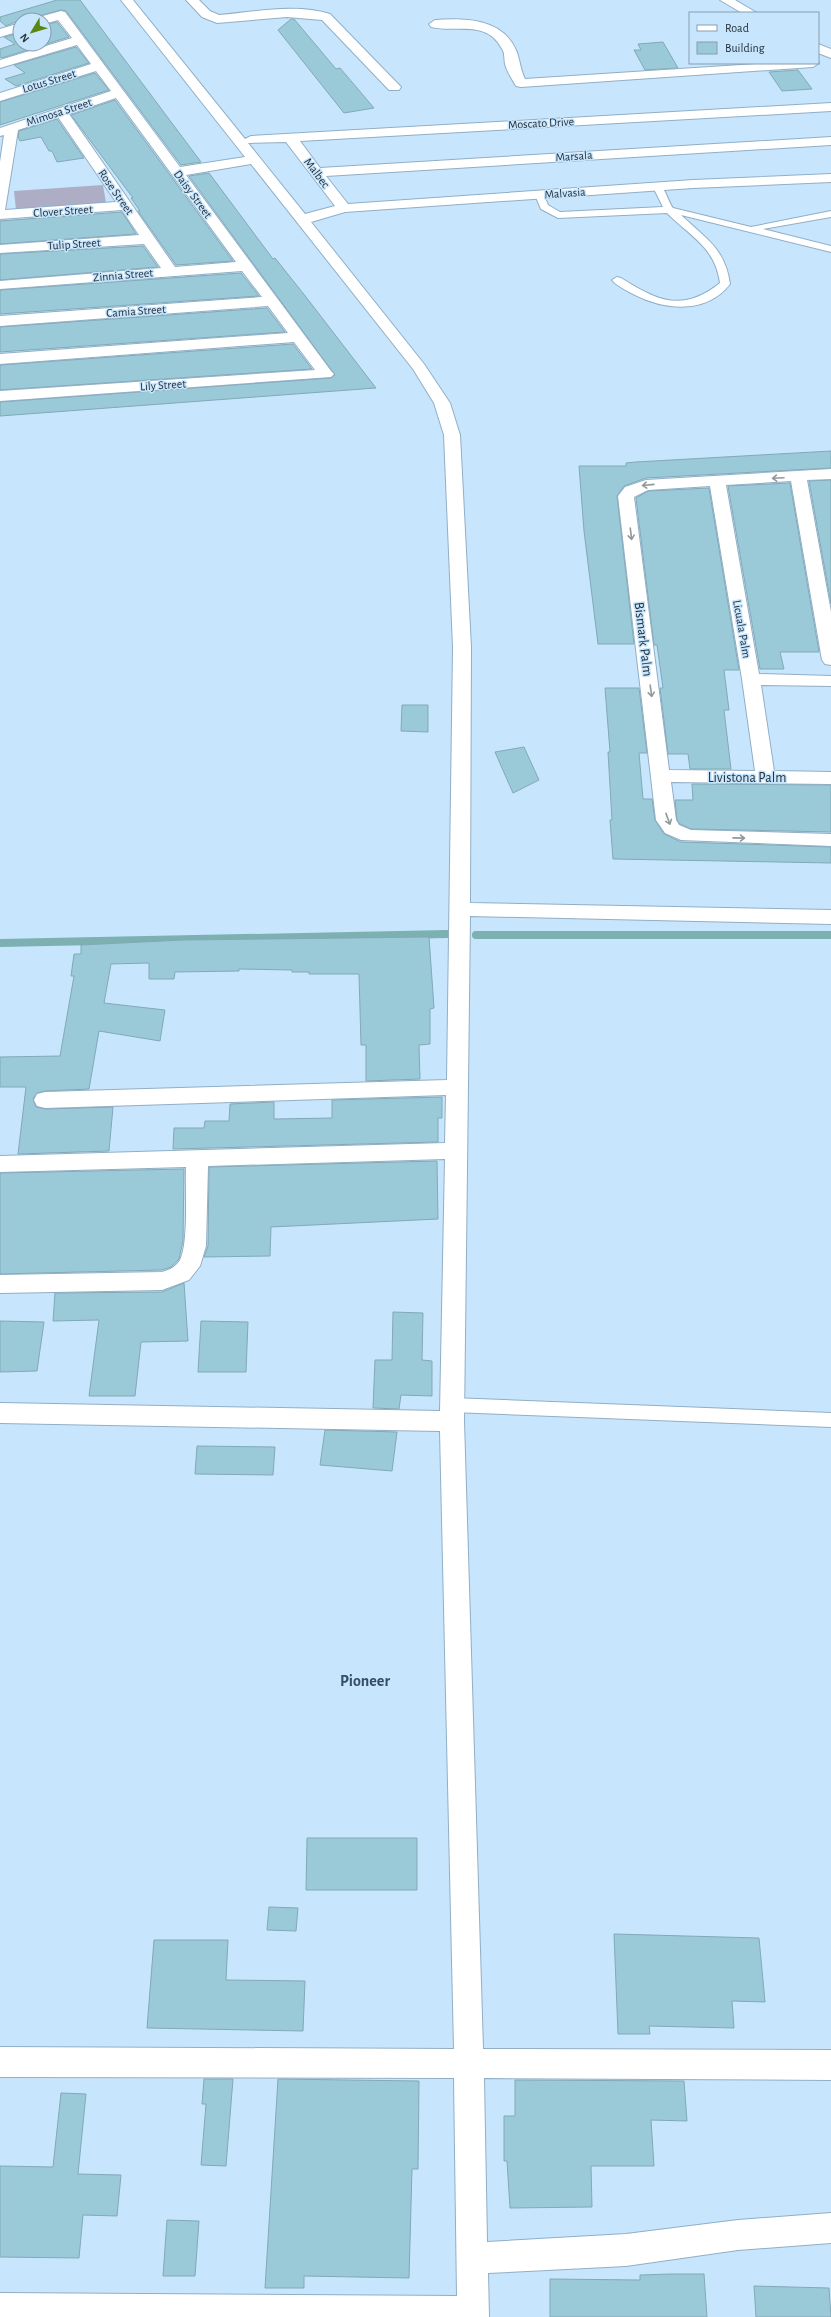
<svg xmlns="http://www.w3.org/2000/svg" width="831" height="2317" font-family="'Alegreya Sans',sans-serif">
<style>
.green{fill:#aeadc6}
.lines{fill:none;stroke-linecap:round;stroke-linejoin:round}
.stream{stroke:#7db0b1;stroke-width:8}
.building{fill:#9ac9d8;stroke:#82a9b6}
.service-casing{stroke:#91aec5;stroke-width:2}
.minor-casing{stroke:#91aec5;stroke-width:2}
.service{fill:#fff;fill-rule:evenodd}
.minor{fill:#fff;fill-rule:evenodd}
.oneway{stroke:#92989c}
.labels{text-anchor:middle;stroke-width:3;stroke-linejoin:round;paint-order:stroke}
.far-street-label{font-size:12px;fill:#25313a;stroke:#c7e6fe}
.street-label{font-size:14px;fill:#25313a;stroke:#c7e6fe}
.quarter-label{font-size:16px;font-weight:bold;fill:#354e63;stroke:#c7e6fe}
</style>
<rect width="100%" height="100%" fill="#c7e6fe"/>
<path class="green" d="M103,185L106,203L16,210L14,191Z"/>
<g class="lines">
<path class="stream" d="M476,935H831
M0,943L447,934"/>
</g>
<path class="building" d="M57,0H80L201,162L181,165L66,11L61,10L39,16L36,20H20L6,26L0,21V17Z
M291,19H294L336,69L340,68L374,108L344,113L278,30Z
M57,22L69,37L2,58L0,57V49L15,44L4,37L20,33V44H44V25Z
M663,42L678,68L645,70L634,50H641L638,44Z
M76,47L89,63L16,86L5,79L25,73L14,65Z
M798,70L812,89L782,91L769,72Z
M95,73L109,90L0,125V102Z
M115,100L233,261L176,265L138,211H140L131,198H133L71,115Z
M57,119L84,158L57,162L52,151H49L41,137L20,141L18,137L19,131Z
M209,173L273,259L275,258L306,297L376,388L0,416V402L331,378L335,375L189,176Z
M122,212L136,234L0,244V221Z
M143,246L158,267L0,280V254Z
M241,273L259,296L0,314V290Z
M267,308L285,332L0,352V327Z
M293,344L312,369L0,390V365Z
M831,451V468L646,478L624,486L617,496L634,644H598L584,531L579,466H626V463L636,462Z
M831,480V604L809,481Z
M790,483L819,652H780L784,669H760L728,486Z
M709,488L739,670H724L729,710H724L731,769H690L688,754H668L660,688H663L657,645H654L636,498L648,491Z
M605,688H639L647,753H639L643,799H652L655,820L664,834L681,842L831,847V863L613,859L610,820H612L608,752H610Z
M402,705H428V732L401,731Z
M524,747L539,780L513,793L495,752Z
M692,784L831,785V832L691,829L680,824L677,820L675,800H693Z
M429,937L434,1008L430,1009V1044L419,1045L420,1079L366,1081V1045H361L359,974H309V972H292V970L239,969V971L175,972L174,979H149V963L111,964L104,1003L165,1010L160,1041L99,1031L89,1089L45,1091L37,1093L33,1099L36,1107L45,1109L113,1107L109,1151L18,1154L26,1087H0V1057L60,1056L74,976H71L74,954H81V945L183,940Z
M442,1097V1118H438V1142L173,1149L174,1128H204L205,1121H229L230,1104L274,1102V1119L332,1118V1100Z
M437,1161L438,1219L271,1227L270,1256L204,1257L208,1246L209,1167Z
M184,1169L183,1241L179,1259L171,1267L162,1270L0,1274V1173Z
M184,1283L188,1341L141,1342L135,1396H89L99,1320L53,1321L55,1293L162,1292Z
M393,1312L423,1313L422,1360L432,1361V1396L401,1395L399,1409L373,1408L375,1360H392Z
M0,1321L44,1322L37,1371L0,1372Z
M201,1321L248,1322L246,1372H198Z
M325,1430L397,1432L392,1471L320,1465Z
M197,1446L275,1447L273,1475L195,1474Z
M307,1838H417V1890H306Z
M269,1907L298,1908L296,1931L267,1930Z
M614,1934L759,1938L765,2002L732,2001L734,2028L649,2026L650,2034H618Z
M154,1940H228L226,1980L305,1981L303,2031L147,2028Z
M204,2079H233L226,2166L201,2165L206,2104H202Z
M278,2079L419,2081L418,2169H412L409,2278L304,2276V2288H265Z
M515,2080L684,2081L687,2121L651,2120L654,2166H591L592,2207L510,2208L507,2161H504V2116H515Z
M61,2093L86,2094L78,2174L121,2175L117,2216L83,2215L79,2258L0,2257V2166L53,2167Z
M167,2220L199,2221L195,2276H163Z
M670,2274H704L707,2317H550V2279L640,2280V2275Z
M754,2286L829,2288L831,2317H756Z"/>
<g class="lines">
<g class="service-casing">
<path id="service" d="M658,184C665,186 668,202 673,208L751,227L831,211V217L763,229L831,246V252L681,215C705,238 725,248 730,284C706,315 664,310 633,294C626,290 617,286 612,280L617,277L621,278C658,301 682,313 720,283C715,247 691,237 667,213L558,218L541,209L535,195L537,193H543L548,205L560,212L663,207L653,187Z
M452,1398L831,1413V1427L452,1412L446,1410L444,1405L446,1400Z"/>
</g>
<g class="minor-casing">
<path id="minor" d="M121,0H133L245,139L251,136L831,103V111L300,141L320,168L831,137V145L326,176L348,204L693,180L831,174V182L693,188L345,212L311,222L424,364L450,403L460,435L471,647L470,903L831,910V924L470,916L464,1421L483,2049L831,2050V2080L484,2078L487,2242L626,2234L738,2220L831,2213V2243L738,2250L626,2266L488,2273L489,2317H0V2293L457,2296L454,2078L0,2077V2047L454,2049L440,1431L0,1423V1403L440,1411L445,1159L208,1166L206,1246L200,1266L189,1280L162,1290L0,1293V1275L162,1272C169,1270 176,1267 180,1260C189,1242 185,1189 186,1167L0,1172V1156L445,1143L446,1095L45,1108L37,1106L34,1100L37,1094L45,1092L447,1080L453,647L444,435L434,403L413,369L251,164L186,175L331,371L334,374L331,377L0,401V391L315,370L294,342L0,364V354L288,333L268,306L0,326V316L262,297L242,271L0,289V281L161,268L144,244L0,253V245L139,235L122,210L0,219V162L4,135L0,136V128L111,91L96,71L0,101V93L91,64L77,45L0,68V60L72,38L58,20L44,24V20H37L39,17L61,11L65,12L180,167L245,157ZM116,98L236,262L175,267L69,114ZM58,117L116,202L5,210L18,130ZM286,142L335,206L305,214L248,143Z
M186,0H199L210,11L219,15C254,12 296,3 330,14L401,87L399,90H389L322,20L287,17L217,23L202,17Z
M720,0H735L757,13H742Z
M435,20C464,18 502,18 516,50C520,59 520,69 525,79L770,63H818V61L819,63L813,67L521,87L516,86C512,79 507,72 505,64C504,59 505,53 502,49C487,19 456,33 431,27L429,24Z
M20,23V31L0,37V29Z
M818,44L831,49V58L818,53Z
M831,469V479L807,480L831,612V665L825,664L822,660L791,481L726,485L759,674L831,676V686L761,685L774,771L831,772V784L671,782L676,820L679,825L691,830L831,834V846L681,840L665,833L656,820L618,496L625,487L646,480ZM710,486L742,679L755,771L669,770L634,497L648,490Z"/>
</g>
<use href="#service" class="service"/>
<use href="#minor" class="minor"/>
</g>
<defs><path id="oneway-shaft" d="M-6 0H5M1.5-3L5.5 0L1.5 3" fill="none" stroke-width="1.6" stroke-linecap="round" stroke-linejoin="round"/></defs>
<g class="oneway">
<use href="#oneway-shaft" transform="translate(778 478) rotate(177)"/>
<use href="#oneway-shaft" transform="translate(648 485) rotate(174)"/>
<use href="#oneway-shaft" transform="translate(631 534) rotate(83)"/>
<use href="#oneway-shaft" transform="translate(651 691) rotate(82)"/>
<use href="#oneway-shaft" transform="translate(668 819) rotate(70)"/>
<use href="#oneway-shaft" transform="translate(739 838) rotate(1)"/>
</g>
<g class="labels">
<g class="far-street-label">
<text transform="translate(49 81) rotate(-17)" y="4">Lotus Street</text>
<text transform="translate(59 112) rotate(-18)" y="4">Mimosa Street</text>
<text transform="translate(541 123) rotate(-3)" y="4">Moscato Drive</text>
<text transform="translate(574 156) rotate(-4)" y="4">Marsala</text>
<text transform="translate(317 173) rotate(53)" y="4">Malbec</text>
<text transform="translate(116 192) rotate(55)" y="4">Rose Street</text>
<text transform="translate(565 193) rotate(-4)" y="4">Malvasia</text>
<text transform="translate(193 194) rotate(54)" y="4">Daisy Street</text>
<text transform="translate(63 211) rotate(-4)" y="4">Clover Street</text>
<text transform="translate(74 244) rotate(-4)" y="4">Tulip Street</text>
<text transform="translate(123 275) rotate(-5)" y="4">Zinnia Street</text>
<text transform="translate(136 311) rotate(-4)" y="4">Camia Street</text>
<text transform="translate(163 385) rotate(-4)" y="4">Lily Street</text>
<text transform="translate(742 629) rotate(80)" y="4">Licuala Palm</text>
</g>
<g class="street-label">
<text transform="translate(644 639) rotate(83)" y="5">Bismark Palm</text>
<text x="747" y="782">Livistona Palm</text>
</g>
<g class="quarter-label">
<text x="365" y="1686">Pioneer</text>
</g>
</g>
<rect x="689" y="12" width="130" height="52" fill="#c7e6fe" stroke="#869eb0"/>
<rect x="697" y="25" width="20" height="6" fill="#ffffff" stroke="#869eb0"/>
<text x="725" y="32" font-size="12" fill="#25313a">Road</text>
<rect x="697" y="42" width="20" height="12" fill="#9ac9d8" stroke="#869eb0"/>
<text x="725" y="52" font-size="12" fill="#25313a">Building</text>
<g transform="translate(32 32) rotate(232)"><circle r="19" fill="#c7e6fe" stroke="#869eb0"/>
<path d="M0-3L7 15L0 10L-7 15Z" fill="#5b8612"/>
<text y="-6" font-size="11" font-weight="bold" text-anchor="middle" fill="#25313a">N</text>
</g>
</svg>
